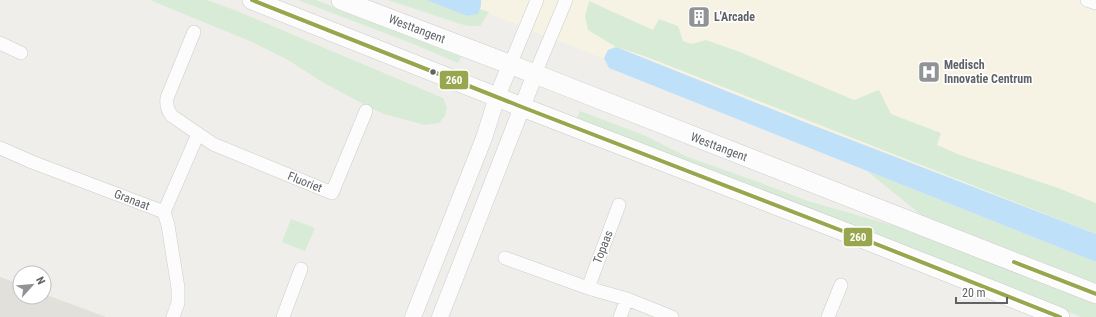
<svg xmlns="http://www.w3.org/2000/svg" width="1096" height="317" font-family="'Roboto Condensed',sans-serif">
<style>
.commercial{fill:#f7f3e4}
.education{fill:#e2e0da}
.green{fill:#d8ebd6}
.water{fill:#bfe0f9}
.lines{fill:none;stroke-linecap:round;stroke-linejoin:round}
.minor-casing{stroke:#cbcccc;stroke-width:14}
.tertiary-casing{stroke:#cbcccc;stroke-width:17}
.secondary-casing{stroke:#cacacb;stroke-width:20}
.minor{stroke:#fdfcfc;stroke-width:13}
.tertiary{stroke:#fdfcfc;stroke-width:16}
.secondary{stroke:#fdfcfc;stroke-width:19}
.bus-1-casing{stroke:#fff;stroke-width:7}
.bus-1{stroke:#98a64d;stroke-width:4}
.bus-dot{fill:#5f6368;stroke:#fff;stroke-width:1.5}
.labels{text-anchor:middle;stroke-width:3;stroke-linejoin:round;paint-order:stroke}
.poi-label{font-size:12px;font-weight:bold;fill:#5f6368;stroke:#fff;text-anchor:start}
.street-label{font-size:12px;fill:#5f6368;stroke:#fff}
.line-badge{stroke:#fff;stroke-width:1.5}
.badge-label{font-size:11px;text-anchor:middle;font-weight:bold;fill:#fff}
</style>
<rect width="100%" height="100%" fill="#efeeea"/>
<path class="commercial" d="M455,0H1096V256L612,62Z"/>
<path class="education" d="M0,277L20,284V297H44V294L106,317H0Z"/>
<path class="green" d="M150,0H207L237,11L443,98L447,108L445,116L439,123L425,125L384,114L369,107L324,83L288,60L252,42Z
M298,0H316L461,57L458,63L411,43Z
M388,0H426L467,16L477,14L480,9L489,12L480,26H467Z
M589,1L653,30L659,19L678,26L683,41L692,44L706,40L740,52L854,100L879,90L891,114L941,133L937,145L960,155L1058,188L1096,203V234L647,57L616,47L588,30L585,17Z
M580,111L646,136L685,156L761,183L808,201L895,226L1096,304V317H1081L950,265L896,242L717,173L577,118Z
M867,171L1096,262V283L921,215Z
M291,219L315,228L305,251L282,242Z"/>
<path class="water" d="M426,0H481V6L478,14L467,16Z
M616,47L802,121L1096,234V262L609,68L604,58L608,50Z"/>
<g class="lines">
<g class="minor-casing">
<path id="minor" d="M1087,0L1096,3
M194,32L167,98C166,105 167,110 172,116L213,144L332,193L366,111
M0,43L21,53
M510,65L537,0
M535,74L566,0
M0,148L32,162L164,212L168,225L178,288V303L173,317
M164,212L198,134
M505,258L588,288L627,299L672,317
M588,288L619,205
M283,317L301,269
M620,317L627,299
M828,317L841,285"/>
</g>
<g class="tertiary-casing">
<path id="tertiary" d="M413,317L484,138L497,97L510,65
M440,317L535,74"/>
</g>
<g class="secondary-casing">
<path id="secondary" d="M252,0L522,107L871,242L1060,317
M341,0L535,74L1096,294"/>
</g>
<use href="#minor" class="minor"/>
<use href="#tertiary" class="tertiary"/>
<use href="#secondary" class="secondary"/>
<g class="bus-1-casing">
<path id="bus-1" d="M252,0L522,107L871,242L1060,317
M1014,262L1096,294"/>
</g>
<use href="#bus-1" class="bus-1"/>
</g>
<defs>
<g id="building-square" transform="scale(1.15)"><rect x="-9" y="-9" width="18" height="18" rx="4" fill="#919496" stroke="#fff"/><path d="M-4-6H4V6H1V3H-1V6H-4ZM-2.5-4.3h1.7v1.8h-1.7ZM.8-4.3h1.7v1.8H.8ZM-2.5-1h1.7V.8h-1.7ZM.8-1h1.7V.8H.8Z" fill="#fff"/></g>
<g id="hospital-square" transform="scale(1.15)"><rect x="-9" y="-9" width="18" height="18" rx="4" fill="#919496" stroke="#fff"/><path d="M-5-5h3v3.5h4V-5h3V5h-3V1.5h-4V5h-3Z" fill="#fff"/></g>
</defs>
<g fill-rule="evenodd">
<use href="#building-square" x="699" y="17"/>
<use href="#hospital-square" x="929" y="72"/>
</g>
<circle class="bus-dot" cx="433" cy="72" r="3.5"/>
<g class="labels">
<g class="poi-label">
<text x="714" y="21">L'Arcade</text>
<text x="944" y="69">Medisch<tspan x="944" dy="14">Innovatie Centrum</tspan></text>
</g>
<g class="street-label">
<text transform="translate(417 29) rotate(21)" y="4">Westtangent</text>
<text transform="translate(719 147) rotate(21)" y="4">Westtangent</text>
<text transform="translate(305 182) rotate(22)" y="4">Fluoriet</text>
<text transform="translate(132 200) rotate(21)" y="4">Granaat</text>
<text transform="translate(603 247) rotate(-69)" y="4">Topaas</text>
</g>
</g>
<g class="line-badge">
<rect x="439" y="70" width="30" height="20" rx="4" fill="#98a64d"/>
<rect x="843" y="227" width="30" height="20" rx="4" fill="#98a64d"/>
</g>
<g class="badge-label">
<text x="454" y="84">260</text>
<text x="858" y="241">260</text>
</g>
<g transform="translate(32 285) rotate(63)"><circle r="19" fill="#ffffff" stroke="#bfc1c3"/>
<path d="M0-3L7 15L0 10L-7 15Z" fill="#919496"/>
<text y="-6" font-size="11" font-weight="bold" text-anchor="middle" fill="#5f6368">N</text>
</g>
<path d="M956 297v6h51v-6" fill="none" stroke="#5f6368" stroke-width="2"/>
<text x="962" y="297" font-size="12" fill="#5f6368" stroke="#ffffff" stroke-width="3" paint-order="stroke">20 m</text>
</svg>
